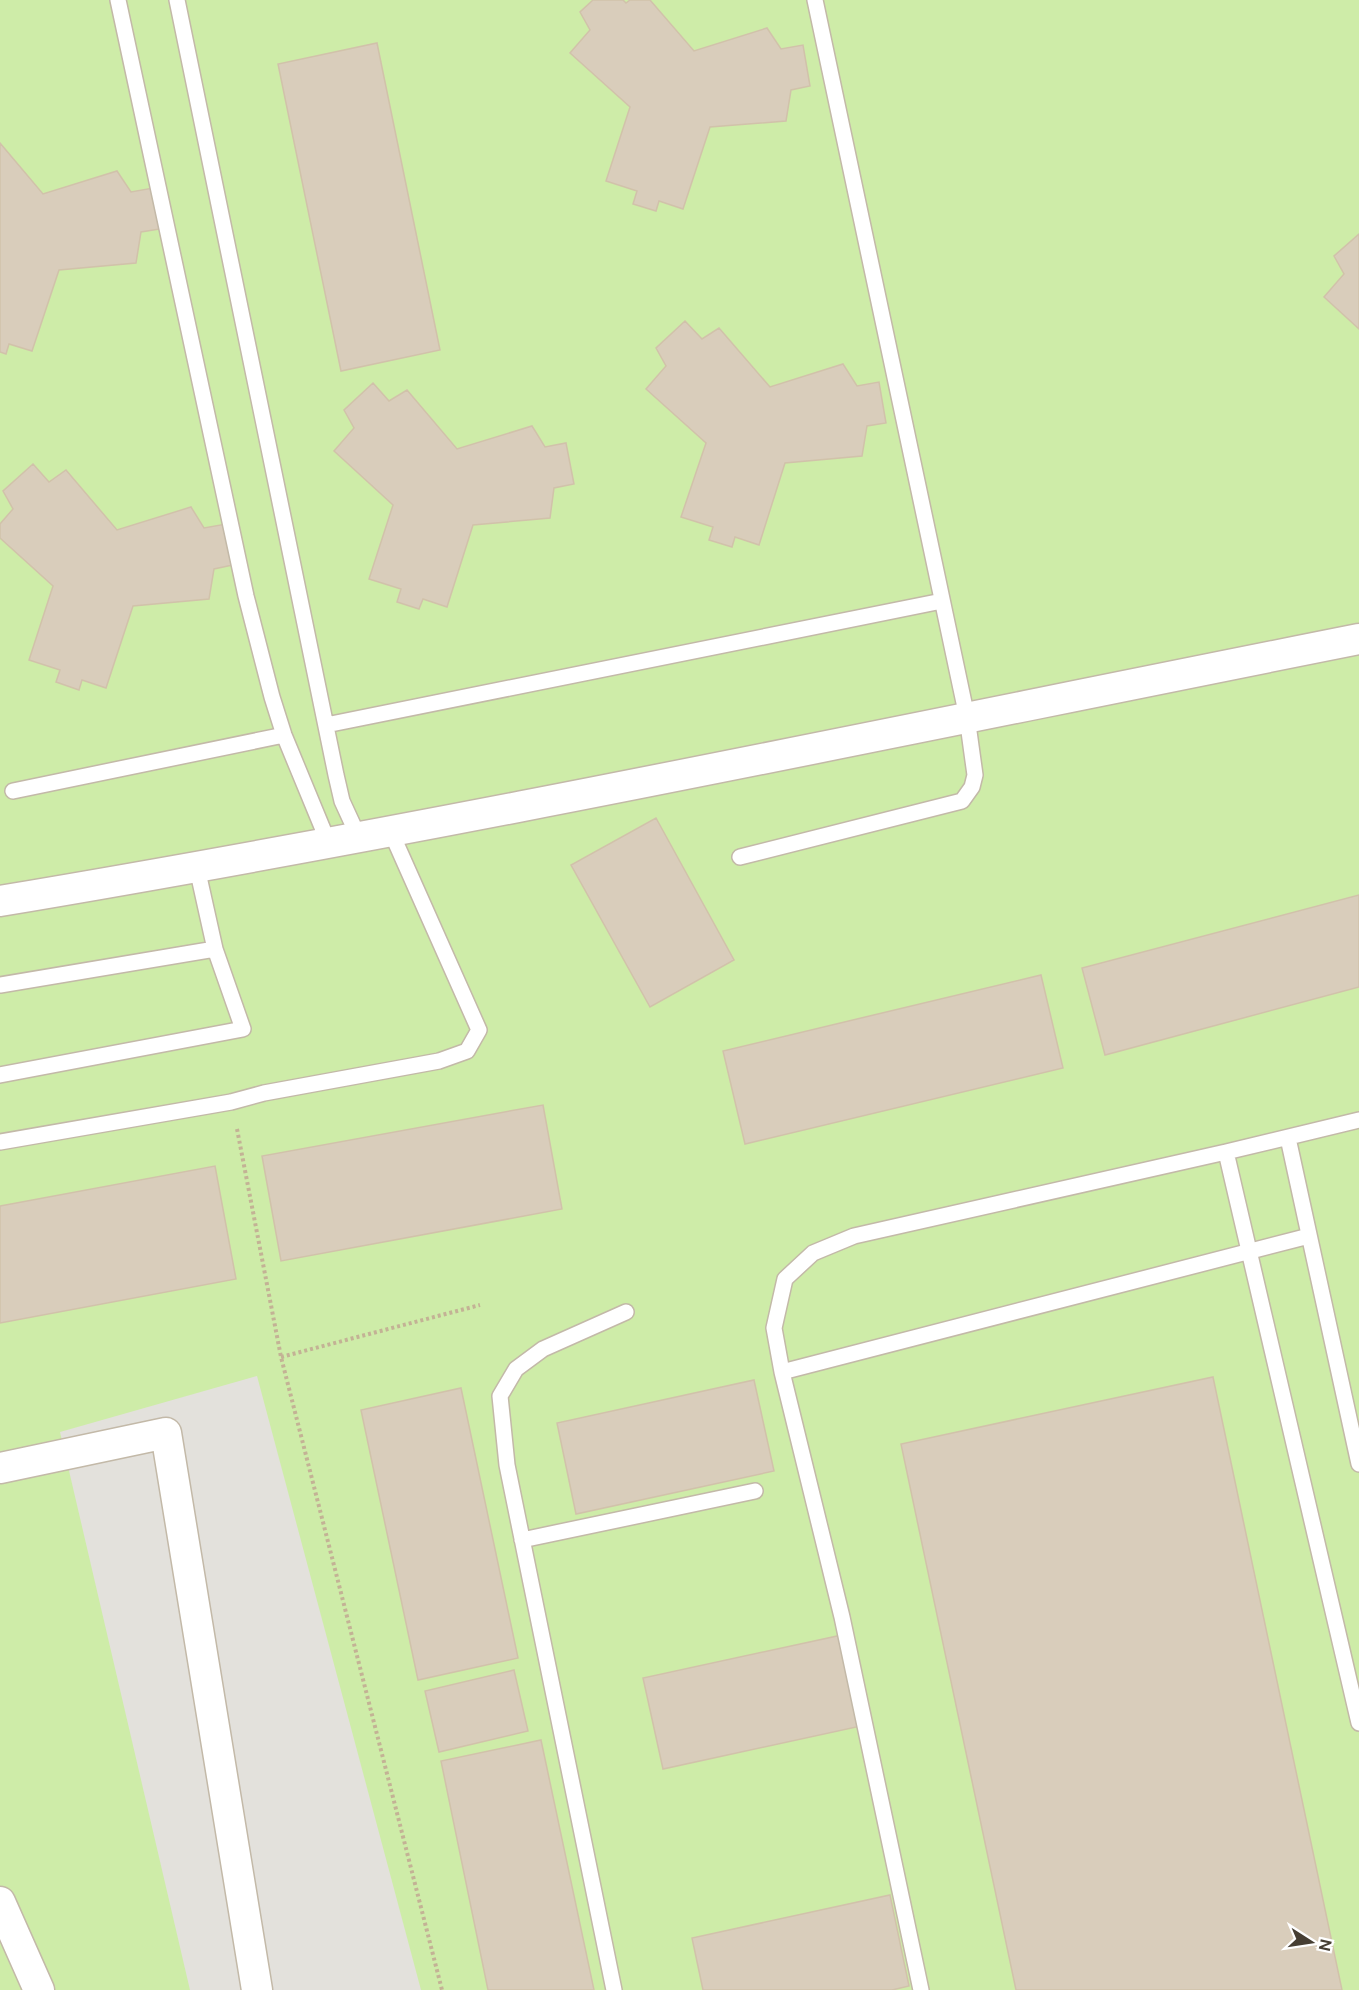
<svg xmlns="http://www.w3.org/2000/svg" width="1359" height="1990" font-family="'DM Sans',sans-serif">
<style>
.green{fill:#ceeca8}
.parking{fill:#e3e1dc}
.building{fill:#d9cdbb;stroke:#d1c2aa;stroke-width:1.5}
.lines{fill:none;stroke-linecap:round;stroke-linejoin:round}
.lane-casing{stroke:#c3b9a8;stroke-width:18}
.street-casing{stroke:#c3b9a8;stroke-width:33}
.path{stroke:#c3b295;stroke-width:4;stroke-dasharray:3 3;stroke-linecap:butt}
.lane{stroke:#fff;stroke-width:15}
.street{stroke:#fff;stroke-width:30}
</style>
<rect width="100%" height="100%" fill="#f3efe3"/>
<path class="green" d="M0,0H1359V1990H0Z"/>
<path class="parking" d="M257,1376L421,1990H190L60,1432Z"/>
<path class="building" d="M593,0H623L626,3L630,0H650L694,51L767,28L781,49L803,45L810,86L791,90L786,121L710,127L683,209L659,201L656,211L633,204L637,191L606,181L630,107L570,53L590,30L580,12Z
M377,43L440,350L341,371L278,64Z
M0,143L43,194L117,171L131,192L153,188L160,229L141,232L136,263L59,270L32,351L9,344L6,354L0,352Z
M1359,234V329L1324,297L1344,274L1334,256Z
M685,321L702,339L719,328L770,387L843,364L857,386L879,382L886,423L867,426L862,456L785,463L759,545L735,537L732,547L709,540L713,527L681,517L706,443L646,389L666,366L656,348Z
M373,383L389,401L407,390L457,449L532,426L545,447L566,443L574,484L554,488L550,518L473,525L447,607L423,599L419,609L397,602L401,589L369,579L393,505L334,451L354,428L344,410Z
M33,464L49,482L66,470L117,530L191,507L204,528L226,524L233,565L214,569L209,599L133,606L106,688L82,680L79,690L56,682L60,670L29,660L53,586L0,538V524L13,509L3,491Z
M656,818L734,960L650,1007L571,865Z
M1359,895V987L1105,1055L1082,968Z
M1041,975L1063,1068L745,1144L723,1051Z
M543,1105L562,1209L281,1261L262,1156Z
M215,1166L236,1279L0,1323V1206Z
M1213,1377L1342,1990H1016L901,1444Z
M754,1380L774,1471L576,1514L557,1423Z
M461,1388L518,1658L418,1680L361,1410Z
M842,1635L861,1726L663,1769L643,1678Z
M514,1670L528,1731L439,1752L425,1691Z
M541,1740L594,1990H488L441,1761Z
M890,1895L909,1986L892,1990H703L692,1938Z"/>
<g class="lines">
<g class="lane-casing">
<path id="lane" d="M118,0L246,596L272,697L284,735L329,844
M177,0L336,775L342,801L359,838
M326,725L942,601
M13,791L284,735
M740,857L962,801L972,787L975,775L967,717L815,0
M0,985L215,949
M0,1075L243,1029L215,949L197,868
M1288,1138L1359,1464
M0,1142L231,1102L264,1093L439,1061L467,1051L479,1030L391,832
M1226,1152L1359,1723
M782,1372L1309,1236
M522,1540L755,1491
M614,1990L507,1465L500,1396L516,1369L543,1349L626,1312
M921,1990L842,1617L782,1372L774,1328L785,1279L813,1253L854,1236L1226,1152L1359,1120"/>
</g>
<g class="street-casing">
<path id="street" d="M0,901C455,825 906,729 1359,639
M0,1468L166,1433L257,1990
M0,1902L39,1990"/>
</g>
<path class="path" d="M237,1129L281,1357L442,1990
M281,1357L480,1305"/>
<use href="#lane" class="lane"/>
<use href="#street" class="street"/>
</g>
<g transform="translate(1311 1942) rotate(102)" stroke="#ffffff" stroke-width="4.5" paint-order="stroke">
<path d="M0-4.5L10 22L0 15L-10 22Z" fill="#463e33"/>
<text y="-9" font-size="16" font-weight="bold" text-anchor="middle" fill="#463e33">N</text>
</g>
</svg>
